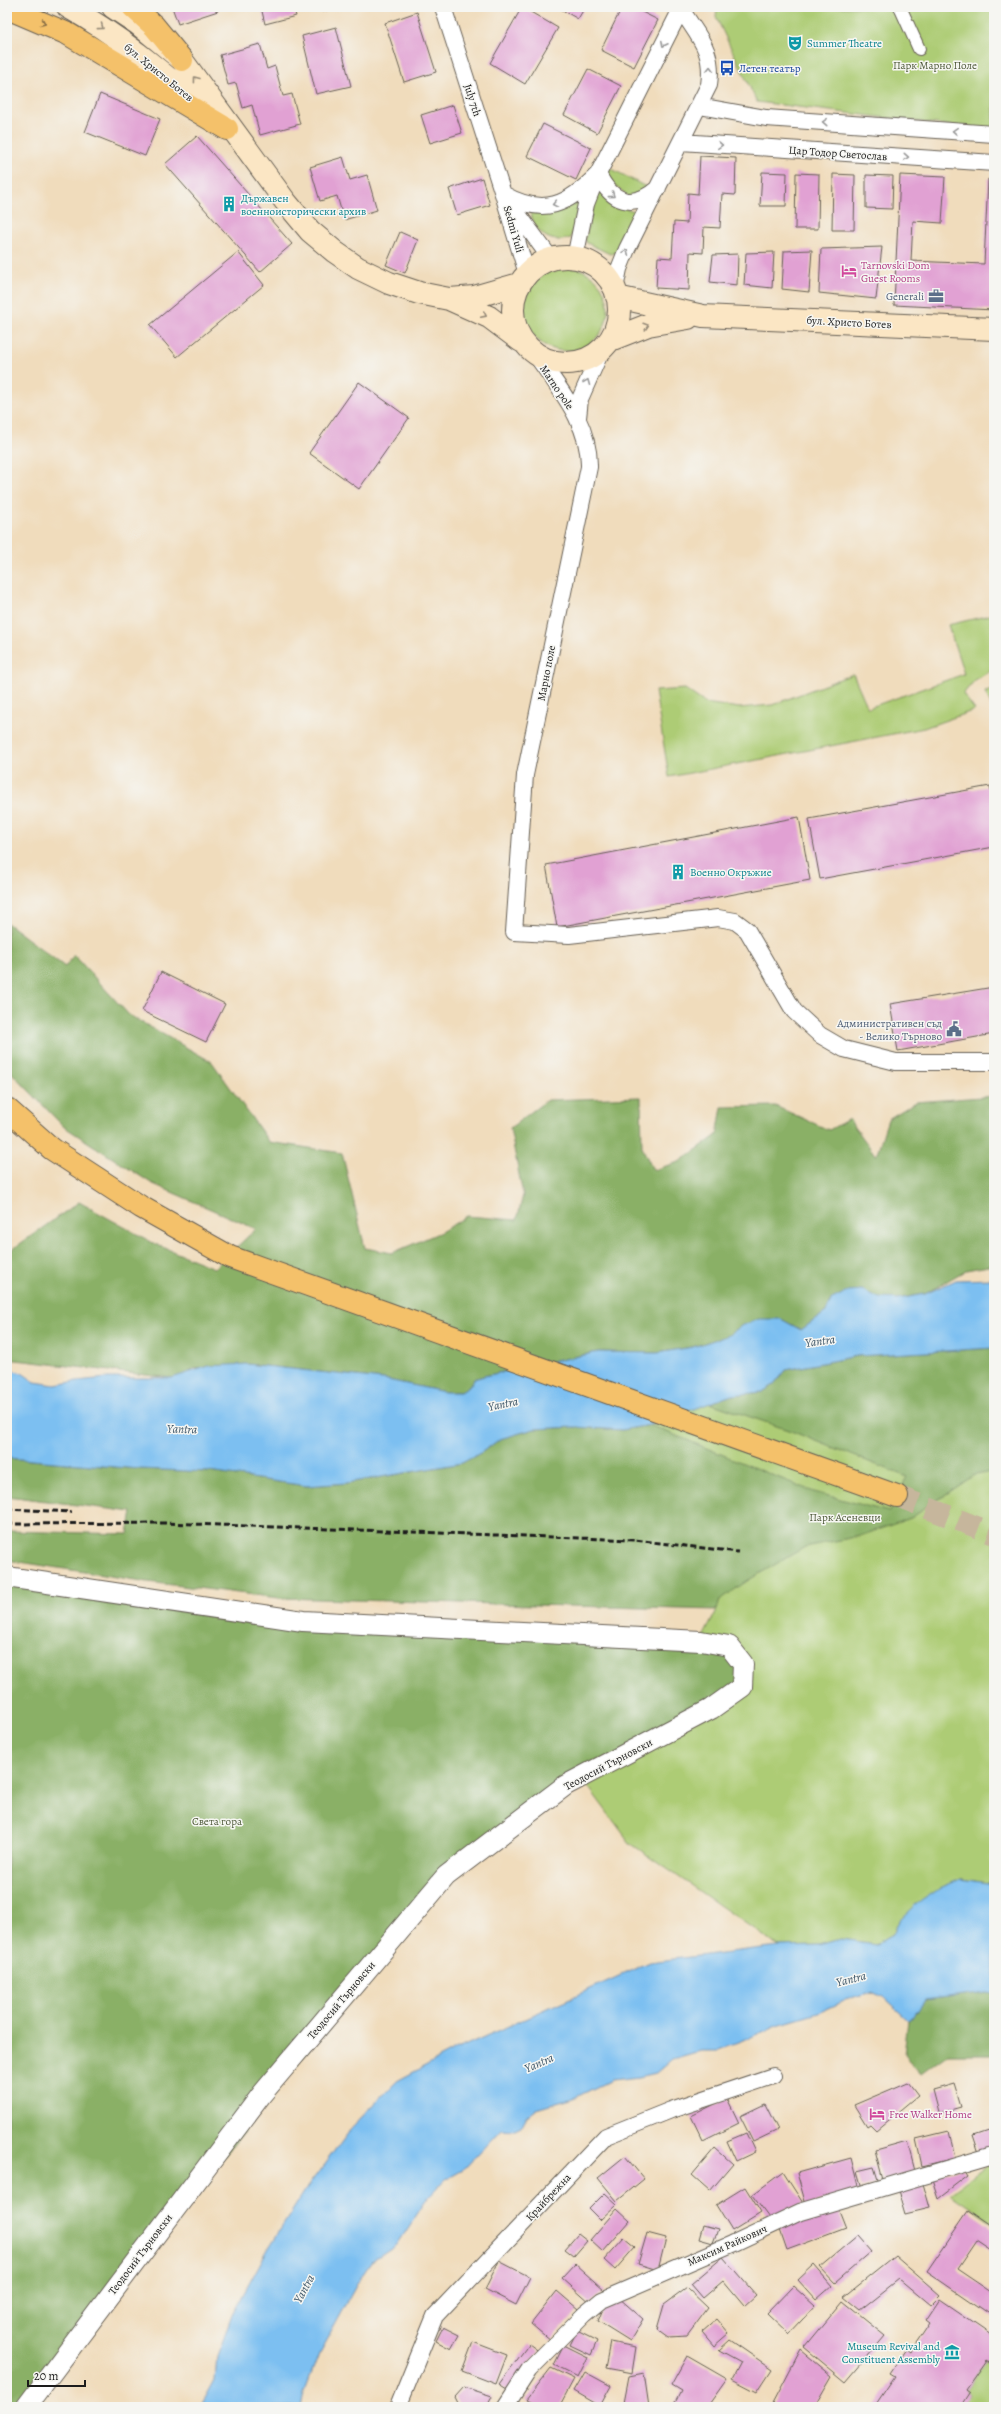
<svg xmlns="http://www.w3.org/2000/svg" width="1001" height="2414" font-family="Alegreya,serif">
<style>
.green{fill:#adcc74;stroke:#647448}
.forest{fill:#8ab066;stroke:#536641}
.water{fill:#7bbff1;stroke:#4c6e86}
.building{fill:#e1a1d3}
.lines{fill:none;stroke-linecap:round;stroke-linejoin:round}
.primary-tunnel{stroke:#c6b69c;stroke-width:22;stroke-dasharray:22 11;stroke-linecap:butt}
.pedestrian-casing{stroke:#665f54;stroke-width:14}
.minor-casing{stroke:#665f54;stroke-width:18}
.tertiary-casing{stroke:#665f54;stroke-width:22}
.secondary-casing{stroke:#665f54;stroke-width:24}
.primary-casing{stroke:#665f54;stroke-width:24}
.pedestrian{stroke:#fff;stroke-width:12}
.minor{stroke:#fff;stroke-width:16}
.tertiary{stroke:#fff;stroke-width:20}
.secondary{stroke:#fbe6c4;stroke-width:22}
.primary{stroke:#f4c16b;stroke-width:22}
.rail{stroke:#1c1c1c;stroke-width:3;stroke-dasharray:6 3;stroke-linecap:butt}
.oneway{stroke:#886e44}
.oneway2{stroke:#978b78}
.oneway3{stroke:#999}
.labels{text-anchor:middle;stroke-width:3;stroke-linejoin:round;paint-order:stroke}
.culture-label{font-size:11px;fill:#0d838f;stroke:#f6f6f2;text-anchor:start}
.park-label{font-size:11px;fill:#4f5a3b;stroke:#f6f6f2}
.transit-label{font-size:11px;fill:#164399;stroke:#f6f6f2;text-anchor:start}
.street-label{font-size:11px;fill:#1c1c1c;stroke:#f6f6f2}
.hotel-label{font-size:11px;fill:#b23c85;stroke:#f6f6f2;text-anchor:start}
.service-label{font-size:11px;fill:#4e5e75;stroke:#f6f6f2;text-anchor:end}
.water-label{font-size:12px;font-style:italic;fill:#3d5567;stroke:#f6f6f2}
</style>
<rect width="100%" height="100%" fill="#f6f6f2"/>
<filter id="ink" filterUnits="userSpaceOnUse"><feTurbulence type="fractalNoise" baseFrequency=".025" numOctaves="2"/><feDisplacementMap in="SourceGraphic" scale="8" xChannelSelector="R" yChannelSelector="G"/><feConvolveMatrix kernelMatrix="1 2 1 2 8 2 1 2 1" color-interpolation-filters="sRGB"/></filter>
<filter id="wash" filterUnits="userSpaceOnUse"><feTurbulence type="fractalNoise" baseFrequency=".012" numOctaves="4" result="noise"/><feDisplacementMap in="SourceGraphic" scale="16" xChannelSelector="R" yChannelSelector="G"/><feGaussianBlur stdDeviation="0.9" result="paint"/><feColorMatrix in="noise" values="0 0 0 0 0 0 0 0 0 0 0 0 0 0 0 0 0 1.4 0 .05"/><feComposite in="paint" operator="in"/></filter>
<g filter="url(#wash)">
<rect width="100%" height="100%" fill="#f0dcbc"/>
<path class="green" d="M717,7H994V131L757,102L716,17Z
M608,167L648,188L629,197L609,180Z
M600,192L615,205L634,211L615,253L610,254L587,243L585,239L596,195Z
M582,197L571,238C549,245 535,233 530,211Z
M524 309a42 42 0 1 1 84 0a42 42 0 1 1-84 0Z
M994,614V669L975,680L963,694L975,710L924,728L669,777L655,691L685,689L705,703L739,708L772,705L853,674L868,708L964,674L948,625Z
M994,690V705L992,707L985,692Z
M994,1348V1884L961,1879L899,1920L893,1934L876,1944L841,1939L820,1945L778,1946L630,1843L581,1777L701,1641L717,1610L719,1600L482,1452L710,1403L732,1395Z
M994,2160V2224L950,2194Z
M994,2355V2407H960L969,2393L965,2390L986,2360L989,2362Z"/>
<path class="forest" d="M7,923L65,967L74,955L129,1015L212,1062L269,1142L342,1153L365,1248L392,1253L441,1232L467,1216L517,1220L523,1195L510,1128L547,1100L641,1097L642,1147L653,1170L679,1162L717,1135L722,1107L775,1106L829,1130L849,1119L876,1156L888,1119L916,1102L994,1096V1265L966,1270L925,1294L898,1299H879L862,1290L832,1299L826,1312L801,1330L781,1319L741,1326L729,1335L693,1347L657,1353L598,1352L484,1376L474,1379L469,1387L461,1392H445L383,1379L247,1364L194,1369L185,1375L172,1378L7,1359V1253L79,1202L155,1244L214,1268L256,1229L151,1183L63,1126L7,1068Z
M994,1348V1471L973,1476L911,1518L860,1536L805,1547L747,1581L720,1600L717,1610L279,1598L148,1582L7,1560V1531L128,1534L132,1512L7,1496V1458L139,1469L209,1472L307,1486L347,1483L462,1463L482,1452L500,1439L534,1429L575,1427L622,1430L650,1425L814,1492L889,1512L907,1477L791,1431L710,1403L732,1395L762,1392L774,1385L786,1370L857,1356Z
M7,1577L303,1621L729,1646L742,1687L566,1785L446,1876L26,2407H7Z
M986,1992L994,1993V2054H948L921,2074L904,2055L908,2020L914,2016L925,2000Z"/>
<path class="water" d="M994,1279V1348L857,1356L786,1370L774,1385L762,1392L732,1395L650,1425L622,1430L575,1427L534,1429L500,1439L482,1452L462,1463L347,1483L307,1486L209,1472L139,1469L7,1458V1369L22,1373L35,1382L55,1385L77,1381L106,1378H172L209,1366L247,1364L383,1379L445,1392H461L469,1387L474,1379L484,1376L598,1352L657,1353L693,1347L729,1335L741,1326L759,1319H781L801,1330L826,1312L832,1299L848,1291L862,1290L879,1298L898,1299L925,1294L956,1280Z
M961,1879L994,1884V1993L986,1992L925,2000L914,2016L908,2020L883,1997L872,1992L853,1997L818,2013L774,2026L743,2041L717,2051H700L672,2059L656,2073L639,2077L611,2080L574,2098L536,2109L527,2116L521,2127L515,2130L501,2129L463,2170L445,2180L427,2199L397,2245L373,2261L357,2284L319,2353L303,2396L301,2407H198L203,2402L215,2380L217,2357L232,2315L268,2249L308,2186L352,2127L397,2081L455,2050L650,1962L778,1946L820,1945L841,1939L876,1944L893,1934L899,1920L915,1905L942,1887Z"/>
<g id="blocks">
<path class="building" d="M172,7H216L218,11L178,24Z
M261,7H293L296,16L265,24Z
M321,7H337L323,12Z
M522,7L558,28L525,84L490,63Z
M557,7H585L578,19Z
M622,7H632L658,20L634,67L601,50Z
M417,12L436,72L404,82L385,23Z
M336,27L351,86L316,94L302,36Z
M260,44L267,69L275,66L283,96L292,94L300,124L260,135L252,105L243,108L236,83L228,85L220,55Z
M588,69L621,86L597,133L564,115Z
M100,94L160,119L145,156L85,132Z
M453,105L462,133L430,143L421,115Z
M543,124L591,148L576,180L527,156Z
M197,136L292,244L260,272L165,164Z
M700,156L736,158L735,195L722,194L720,228L704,227L703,253L690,252L689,290L656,288L658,257L672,258L674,222L687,223L688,193L698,194Z
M343,157L350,180L367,175L377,210L344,220L337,196L320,201L310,167Z
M762,172L787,173L786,206H760Z
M796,173L819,174L818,229H795Z
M833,174L855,175L854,230H832Z
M866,175L893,176L892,209L866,208Z
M900,175L945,177L942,223L913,221L911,261L984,264L988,179H994V310L894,305Z
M482,178L490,205L457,215L449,189Z
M400,232L418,240L405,273L386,265Z
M882,247L876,299L819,293L821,249Z
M812,250L809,292L782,289L784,251Z
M238,252L264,285L177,357L150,325Z
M774,252L772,288L744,285L746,253Z
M738,254L737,285L710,282L713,255Z
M359,382L409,418L359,489L309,453Z
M990,786L994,807V847L820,879L809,819Z
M799,817L810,880L557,927L546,865Z
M161,972L225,1004L206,1042L142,1011Z
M994,987V1034L898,1051L890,1004Z
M908,2082L918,2095L876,2130L870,2124L867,2126L854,2105Z
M954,2084L961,2107L939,2113L933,2090Z
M727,2098L739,2123L703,2141L691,2116Z
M765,2104L778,2130L753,2142L740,2116Z
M994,2128V2151L980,2156L973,2135Z
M949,2131L955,2158L922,2166L916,2139Z
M746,2133L755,2152L736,2161L727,2141Z
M907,2141L915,2171L883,2180L875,2150Z
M715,2148L733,2164L710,2191L692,2175Z
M625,2156L644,2179L617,2201L598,2178Z
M851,2158L859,2190L806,2205L797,2173Z
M874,2167L879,2183L862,2188L857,2171Z
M963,2168L968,2176L938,2199L931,2177Z
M783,2172L803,2203L769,2218L752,2195Z
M922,2180L930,2208L905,2214L897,2187Z
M745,2187L761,2213L732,2231L716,2205Z
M605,2193L617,2204L600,2220L589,2209Z
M837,2205L846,2228L787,2250L779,2227Z
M617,2209L630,2221L603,2252L590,2240Z
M968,2211L994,2229V2253L976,2241L957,2269L994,2294V2317L927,2271Z
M703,2225L718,2229L713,2243L699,2239Z
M647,2233L666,2238L658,2270L638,2264Z
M578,2234L587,2241L574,2256L565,2249Z
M858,2235L872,2251L835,2283L820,2267Z
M624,2238L635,2247L615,2270L604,2260Z
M895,2256L940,2295L930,2305L899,2279L860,2310L844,2297Z
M723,2257L756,2295L744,2306L723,2281L703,2298L691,2284Z
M499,2261L530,2277L516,2305L485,2289Z
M575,2264L604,2290L591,2304L562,2278Z
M814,2265L832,2286L816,2300L798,2280Z
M793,2286L815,2306L789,2334L767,2313Z
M687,2288L708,2308L687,2336L668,2337L657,2329L664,2305Z
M557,2291L578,2309L551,2341L531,2324Z
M619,2298L643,2319L630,2341L598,2321L605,2304Z
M940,2299L994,2336V2355L989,2362L986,2360L965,2390L969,2393L960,2407H874L895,2376L890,2373L906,2350L910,2353L930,2323L926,2320Z
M842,2301L885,2336L846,2382L804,2347Z
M717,2319L729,2333L714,2346L702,2332Z
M443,2327L459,2335L451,2349L436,2341Z
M577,2331L597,2341L591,2355L570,2345Z
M730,2340L772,2369L757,2392L732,2379L741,2362L719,2350Z
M473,2342L507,2355L496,2384L462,2371Z
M610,2342L636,2347L632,2373L605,2368Z
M529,2344L540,2352L510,2391L499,2384Z
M564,2345L588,2357L578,2377L554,2365Z
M801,2350L832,2376L814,2407H771Z
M687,2356L727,2379L707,2407H673L681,2391L671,2385Z
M551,2368L574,2379L559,2407H540L526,2400Z
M585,2372L611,2386L600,2406L574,2391Z
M644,2373L649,2407H623L629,2376Z
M464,2387L492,2396L486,2407H460L455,2397Z"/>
</g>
</g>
<g filter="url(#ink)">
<use href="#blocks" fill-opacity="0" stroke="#665f54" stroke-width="1"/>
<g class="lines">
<path class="primary-tunnel" d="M897,1496L994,1534"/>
<g class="pedestrian-casing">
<path id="pedestrian" d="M900,7L919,49"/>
</g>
<g class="minor-casing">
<path id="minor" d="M443,7L503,194L527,274
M699,106L766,118L994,134
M681,142L994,163
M658,188C633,210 612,203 598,174L682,7
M503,194C544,217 568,205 598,174
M512,206L551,259
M575,258L586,204L595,181
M615,289L619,269L627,249L709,85C714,50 699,38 681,9
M536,355C559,389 590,423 589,467L525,775L514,932L569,935L718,918L735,921L747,930L794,1011L820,1035L844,1049L896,1062H994
M578,418L580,399L602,349
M398,2407L435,2316L606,2136L671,2110L773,2076
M505,2407L529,2370L585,2314L602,2300L732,2244L800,2212L994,2155"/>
</g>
<g class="tertiary-casing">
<path id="tertiary" d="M7,1577L303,1621L701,1641L729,1646L743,1664L742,1687L711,1709L566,1785L446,1876L262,2094L26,2407"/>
</g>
<g class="secondary-casing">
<path id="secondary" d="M68,7C118,35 161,71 204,109
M113,7L137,23L182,60L285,201L310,231L335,252L358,268L389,283L419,293L449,299L489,317L521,341
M513 310a53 53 0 1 1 106 0a53 53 0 1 1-106 0Z
M617,297L703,316L994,329
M450,299L474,297L519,284
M610,340L648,325L688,318"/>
</g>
<g class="primary-casing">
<path id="primary" d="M133,7L154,26L182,60
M7,8L68,34L227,129
M7,1109L52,1149L141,1207L230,1257L897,1496"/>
</g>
<use href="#pedestrian" class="pedestrian"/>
<use href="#minor" class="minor"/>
<use href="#tertiary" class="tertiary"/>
<use href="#secondary" class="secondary"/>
<use href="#primary" class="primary"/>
<path class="rail" d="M7,1509L72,1512
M7,1524L164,1523L634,1540L738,1552"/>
</g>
<defs><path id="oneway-chevron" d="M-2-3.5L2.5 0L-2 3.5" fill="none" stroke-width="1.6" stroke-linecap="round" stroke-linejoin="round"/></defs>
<use class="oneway" href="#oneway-chevron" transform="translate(43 23) rotate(23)"/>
<g class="oneway2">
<use href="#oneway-chevron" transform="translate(101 27) rotate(36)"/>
<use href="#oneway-chevron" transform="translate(196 79) rotate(-127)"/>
<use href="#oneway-chevron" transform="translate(484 315) rotate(26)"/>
<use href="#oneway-chevron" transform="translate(646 326) rotate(-17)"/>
</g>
<g class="oneway3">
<use href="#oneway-chevron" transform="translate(664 44) rotate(117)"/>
<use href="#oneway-chevron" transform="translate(710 69) rotate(-89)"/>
<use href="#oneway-chevron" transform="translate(825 122) rotate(-176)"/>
<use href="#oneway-chevron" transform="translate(955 131) rotate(-176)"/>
<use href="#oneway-chevron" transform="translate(720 145) rotate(4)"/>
<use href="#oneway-chevron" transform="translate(906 157) rotate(4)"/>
<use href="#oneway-chevron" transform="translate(612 195) rotate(36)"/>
<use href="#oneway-chevron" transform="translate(555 204) rotate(170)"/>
<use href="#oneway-chevron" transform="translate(626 252) rotate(-66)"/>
<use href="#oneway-chevron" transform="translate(587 382) rotate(-68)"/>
</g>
</g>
<defs>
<g id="theatre-bare" transform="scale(1.2)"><path d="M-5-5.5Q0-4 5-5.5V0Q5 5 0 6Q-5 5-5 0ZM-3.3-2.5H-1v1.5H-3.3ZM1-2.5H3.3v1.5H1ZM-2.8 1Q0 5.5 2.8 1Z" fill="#0f9aa8" stroke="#f6f6f2" stroke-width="2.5" paint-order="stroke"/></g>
<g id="bus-bare" transform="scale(1.2)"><path d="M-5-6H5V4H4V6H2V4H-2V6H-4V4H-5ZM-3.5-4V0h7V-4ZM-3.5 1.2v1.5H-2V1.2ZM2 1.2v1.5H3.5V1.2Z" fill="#1a4fb4" stroke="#f6f6f2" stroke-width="2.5" paint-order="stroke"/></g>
<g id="building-bare" transform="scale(1.2)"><path d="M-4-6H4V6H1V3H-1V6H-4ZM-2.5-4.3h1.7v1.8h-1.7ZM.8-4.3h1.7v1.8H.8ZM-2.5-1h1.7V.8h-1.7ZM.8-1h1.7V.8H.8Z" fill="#0f9aa8" stroke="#f6f6f2" stroke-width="2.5" paint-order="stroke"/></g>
<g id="hotel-bare" transform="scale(1.2)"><path d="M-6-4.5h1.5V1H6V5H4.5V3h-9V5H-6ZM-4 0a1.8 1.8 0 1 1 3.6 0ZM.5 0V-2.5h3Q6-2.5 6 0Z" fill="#d1479c" stroke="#f6f6f2" stroke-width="2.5" paint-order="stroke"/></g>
<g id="office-bare" transform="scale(1.2)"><path d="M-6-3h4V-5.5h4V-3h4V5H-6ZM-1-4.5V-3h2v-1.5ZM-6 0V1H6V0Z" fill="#5c6f8a" stroke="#f6f6f2" stroke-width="2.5" paint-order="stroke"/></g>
<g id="civic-bare" transform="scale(1.2)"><path d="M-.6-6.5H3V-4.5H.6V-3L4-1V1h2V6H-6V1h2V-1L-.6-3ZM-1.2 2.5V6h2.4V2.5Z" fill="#5c6f8a" stroke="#f6f6f2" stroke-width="2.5" paint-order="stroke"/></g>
<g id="museum-bare" transform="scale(1.2)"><path d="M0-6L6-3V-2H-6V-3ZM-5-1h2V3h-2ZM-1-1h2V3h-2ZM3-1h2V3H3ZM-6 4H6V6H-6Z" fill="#0f9aa8" stroke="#f6f6f2" stroke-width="2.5" paint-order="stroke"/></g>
</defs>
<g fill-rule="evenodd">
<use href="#theatre-bare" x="795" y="43"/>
<use href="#bus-bare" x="727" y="68"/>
<use href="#building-bare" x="229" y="204"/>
<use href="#hotel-bare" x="849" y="271"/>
<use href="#office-bare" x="936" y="296"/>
<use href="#building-bare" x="678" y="872"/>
<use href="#civic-bare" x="954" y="1029"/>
<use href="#hotel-bare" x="877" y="2114"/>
<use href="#museum-bare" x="952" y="2352"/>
</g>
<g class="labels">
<g class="culture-label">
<text x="807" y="47">Summer Theatre</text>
<text x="241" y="202">Държавен<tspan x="241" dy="13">военноисторически архив</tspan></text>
<text x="690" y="876">Военно Окръжие</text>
<text x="940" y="2350" text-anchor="end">Museum Revival and<tspan x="940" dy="13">Constituent Assembly</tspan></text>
</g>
<g class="park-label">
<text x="935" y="69">Парк Марно Поле</text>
<text x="845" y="1521">Парк Асеневци</text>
<text x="217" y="1825">Света гора</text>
</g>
<g class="transit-label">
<text x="739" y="72">Летен театър</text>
</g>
<g class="street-label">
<text transform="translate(159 72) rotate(39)" y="4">бул. Христо Ботев</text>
<text transform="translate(473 100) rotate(72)" y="4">July 7th</text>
<text transform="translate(838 153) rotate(4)" y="4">Цар Тодор Светослав</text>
<text transform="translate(514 229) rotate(74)" y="4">Sedmi Yuli</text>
<text transform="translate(849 322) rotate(3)" y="4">бул. Христо Ботев</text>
<text transform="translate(557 387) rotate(56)" y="4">Marno pole</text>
<text transform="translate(546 673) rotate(-79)" y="4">Марно поле</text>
<text transform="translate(608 1764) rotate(-28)" y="4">Теодосий Търновски</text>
<text transform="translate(341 2000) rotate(-50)" y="4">Теодосий Търновски</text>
<text transform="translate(548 2197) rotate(-47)" y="4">Крайбрежна</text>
<text transform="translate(727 2245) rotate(-24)" y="4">Максим Райкович</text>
<text transform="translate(140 2254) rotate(-53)" y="4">Теодосий Търновски</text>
</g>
<g class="hotel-label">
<text x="861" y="269">Tarnovski Dom<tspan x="861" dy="13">Guest Rooms</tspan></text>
<text x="889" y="2118">Free Walker Home</text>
</g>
<g class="service-label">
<text x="924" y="300">Generali</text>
<text x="942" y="1027">Административен съд<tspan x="942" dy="13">- Велико Търново</tspan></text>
</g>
<g class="water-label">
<text transform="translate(820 1341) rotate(-8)" y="4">Yantra</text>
<text transform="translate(503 1404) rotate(-12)" y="4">Yantra</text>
<text transform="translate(182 1429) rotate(2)" y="4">Yantra</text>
<text transform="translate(851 1979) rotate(-14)" y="4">Yantra</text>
<text transform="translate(539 2063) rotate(-24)" y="4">Yantra</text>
<text transform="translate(304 2289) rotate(-61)" y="4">Yantra</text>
</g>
</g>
<rect width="1001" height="2414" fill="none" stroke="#f6f6f2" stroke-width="24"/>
<path d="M28 2380v6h57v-6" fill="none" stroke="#1c1c1c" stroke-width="2"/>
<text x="34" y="2380" font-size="12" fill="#1c1c1c" stroke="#f6f6f2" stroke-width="3" paint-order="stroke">20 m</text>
</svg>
